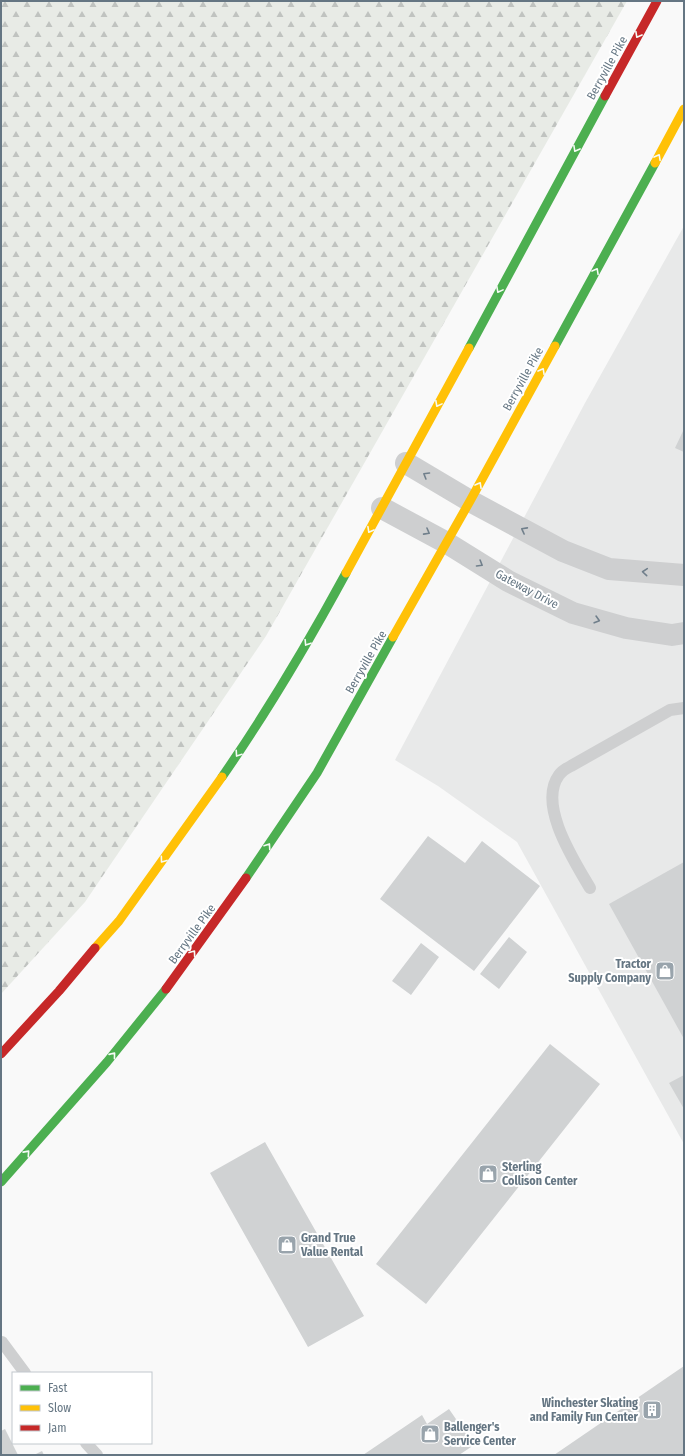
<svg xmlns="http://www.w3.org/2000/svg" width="685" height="1456" font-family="'Fira Sans Condensed',sans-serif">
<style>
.built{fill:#e8e9e9}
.forest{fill:url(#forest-firs)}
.building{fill:#d0d2d3}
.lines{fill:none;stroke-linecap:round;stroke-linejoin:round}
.lane{stroke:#cecfd0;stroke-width:12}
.street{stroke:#cecfd0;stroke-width:22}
.fast{stroke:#4caf50;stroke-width:9}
.slow{stroke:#ffc107;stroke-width:9}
.jam{stroke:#c62828;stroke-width:9}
.oneway{stroke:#f6fbf6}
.oneway2{stroke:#707f8b}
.labels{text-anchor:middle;stroke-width:4;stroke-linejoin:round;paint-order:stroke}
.street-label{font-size:12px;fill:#657683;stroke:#fff}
.poi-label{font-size:12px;font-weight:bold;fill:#657683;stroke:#fff;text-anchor:start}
</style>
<defs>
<pattern id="forest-firs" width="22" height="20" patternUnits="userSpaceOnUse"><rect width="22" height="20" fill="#e8ebe6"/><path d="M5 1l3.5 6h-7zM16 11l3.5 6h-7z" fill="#c0c3c0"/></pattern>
</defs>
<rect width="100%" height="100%" fill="#f9f9f9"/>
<path class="built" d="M684,226V1144L517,842L438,786L395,760L585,403Z"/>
<path class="forest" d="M1,1H627L266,636L85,902L1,994Z"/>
<path class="building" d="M684,429V452L675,448Z
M428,836L465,863L482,841L540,886L474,971L380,899Z
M684,862V1039L609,904Z
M509,937L527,952L499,989L480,974Z
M421,943L439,957L411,995L392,981Z
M550,1044L600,1084L426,1304L376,1264Z
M684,1075V1109L669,1083Z
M265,1142L364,1316L308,1347L210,1173Z
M684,1366V1455H554Z
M449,1409L474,1445L459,1455H363L422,1415L427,1424Z
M5,1429L18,1455H1V1431Z
M42,1451L44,1455H34Z"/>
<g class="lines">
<path class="lane" d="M590,888C575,862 537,805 559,775C562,771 567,768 571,766L670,710L684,708
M1,1343L2,1342L25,1373
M86,1443L97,1455"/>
<path class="street" d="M406,463L470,501L563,551L609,569L684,575
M382,508L447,543L508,581L573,613L626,628L672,635L684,633"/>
<path class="fast" d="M555,346L655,163
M469,348L605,96
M222,777C267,712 308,643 346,573
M246,878L317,773L393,637
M1,1182L107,1062L166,989"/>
<path class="slow" d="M655,163L684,109
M346,573L469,348
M393,637L470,501L555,346
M95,948L119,921L222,777"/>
<path class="jam" d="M605,96L657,1
M166,989L246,878
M1,1054L59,991L95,948"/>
</g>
<defs><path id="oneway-chevron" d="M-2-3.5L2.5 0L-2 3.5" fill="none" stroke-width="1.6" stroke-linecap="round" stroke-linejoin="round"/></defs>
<g class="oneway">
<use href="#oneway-chevron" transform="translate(638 35) rotate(119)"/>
<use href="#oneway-chevron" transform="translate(576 149) rotate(119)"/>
<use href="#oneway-chevron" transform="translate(658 157) rotate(-61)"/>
<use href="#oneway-chevron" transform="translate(596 271) rotate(-61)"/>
<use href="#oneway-chevron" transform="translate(499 290) rotate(118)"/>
<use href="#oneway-chevron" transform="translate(542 371) rotate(-61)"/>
<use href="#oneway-chevron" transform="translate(438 404) rotate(118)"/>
<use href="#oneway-chevron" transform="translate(479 485) rotate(-61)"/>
<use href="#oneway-chevron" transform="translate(370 530) rotate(119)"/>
<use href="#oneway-chevron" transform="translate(307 643) rotate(122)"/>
<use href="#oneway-chevron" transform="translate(238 754) rotate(124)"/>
<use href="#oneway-chevron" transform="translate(268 846) rotate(-56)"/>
<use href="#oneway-chevron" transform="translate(163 860) rotate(126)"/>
<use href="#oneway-chevron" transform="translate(193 953) rotate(-54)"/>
<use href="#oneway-chevron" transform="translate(113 1055) rotate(-51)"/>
<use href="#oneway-chevron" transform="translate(27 1153) rotate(-48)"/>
</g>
<g class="oneway2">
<use href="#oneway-chevron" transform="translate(426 475) rotate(-149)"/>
<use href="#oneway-chevron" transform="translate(524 530) rotate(-152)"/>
<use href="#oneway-chevron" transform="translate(427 532) rotate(29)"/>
<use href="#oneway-chevron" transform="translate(480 564) rotate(31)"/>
<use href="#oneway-chevron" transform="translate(645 572) rotate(-175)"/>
<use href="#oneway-chevron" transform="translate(597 620) rotate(16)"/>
</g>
<defs>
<g id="shop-square" transform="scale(1)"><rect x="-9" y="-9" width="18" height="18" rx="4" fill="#99a4ac" stroke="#fff"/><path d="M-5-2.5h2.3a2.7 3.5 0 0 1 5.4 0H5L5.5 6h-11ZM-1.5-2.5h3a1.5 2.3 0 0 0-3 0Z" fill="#fff"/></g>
<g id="building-square" transform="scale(1)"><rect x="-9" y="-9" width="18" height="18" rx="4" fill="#99a4ac" stroke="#fff"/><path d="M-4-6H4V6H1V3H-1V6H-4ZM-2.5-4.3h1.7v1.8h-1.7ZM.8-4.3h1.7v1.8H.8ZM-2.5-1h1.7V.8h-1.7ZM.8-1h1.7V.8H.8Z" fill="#fff"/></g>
</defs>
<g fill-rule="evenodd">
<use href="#shop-square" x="665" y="971"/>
<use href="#shop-square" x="488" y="1174"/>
<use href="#shop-square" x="287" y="1245"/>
<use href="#building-square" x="652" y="1410"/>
<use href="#shop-square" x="430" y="1434"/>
</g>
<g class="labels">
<g class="street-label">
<text transform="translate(607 68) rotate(-61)" y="4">Berryville Pike</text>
<text transform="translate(523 379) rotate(-61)" y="4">Berryville Pike</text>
<text transform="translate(527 589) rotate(28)" y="4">Gateway Drive</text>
<text transform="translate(366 662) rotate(-60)" y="4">Berryville Pike</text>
<text transform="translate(192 934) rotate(-54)" y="4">Berryville Pike</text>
</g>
<g class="poi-label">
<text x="651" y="968" text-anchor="end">Tractor<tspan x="651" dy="14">Supply Company</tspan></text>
<text x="502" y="1171">Sterling<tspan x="502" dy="14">Collison Center</tspan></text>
<text x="301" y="1242">Grand True<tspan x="301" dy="14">Value Rental</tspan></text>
<text x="638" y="1407" text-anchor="end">Winchester Skating<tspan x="638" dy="14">and Family Fun Center</tspan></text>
<text x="444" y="1431">Ballenger's<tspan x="444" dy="14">Service Center</tspan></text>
</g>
</g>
<rect width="685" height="1456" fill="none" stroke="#657683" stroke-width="4"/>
<rect x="12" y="1372" width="140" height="72" fill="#ffffff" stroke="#c1c8cd"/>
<rect x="20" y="1385" width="20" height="6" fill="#4caf50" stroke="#c1c8cd"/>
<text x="48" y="1392" font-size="12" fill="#657683">Fast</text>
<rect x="20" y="1405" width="20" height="6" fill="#ffc107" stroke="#c1c8cd"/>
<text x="48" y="1412" font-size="12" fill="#657683">Slow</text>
<rect x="20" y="1425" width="20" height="6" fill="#c62828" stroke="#c1c8cd"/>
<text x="48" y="1432" font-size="12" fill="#657683">Jam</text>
</svg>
